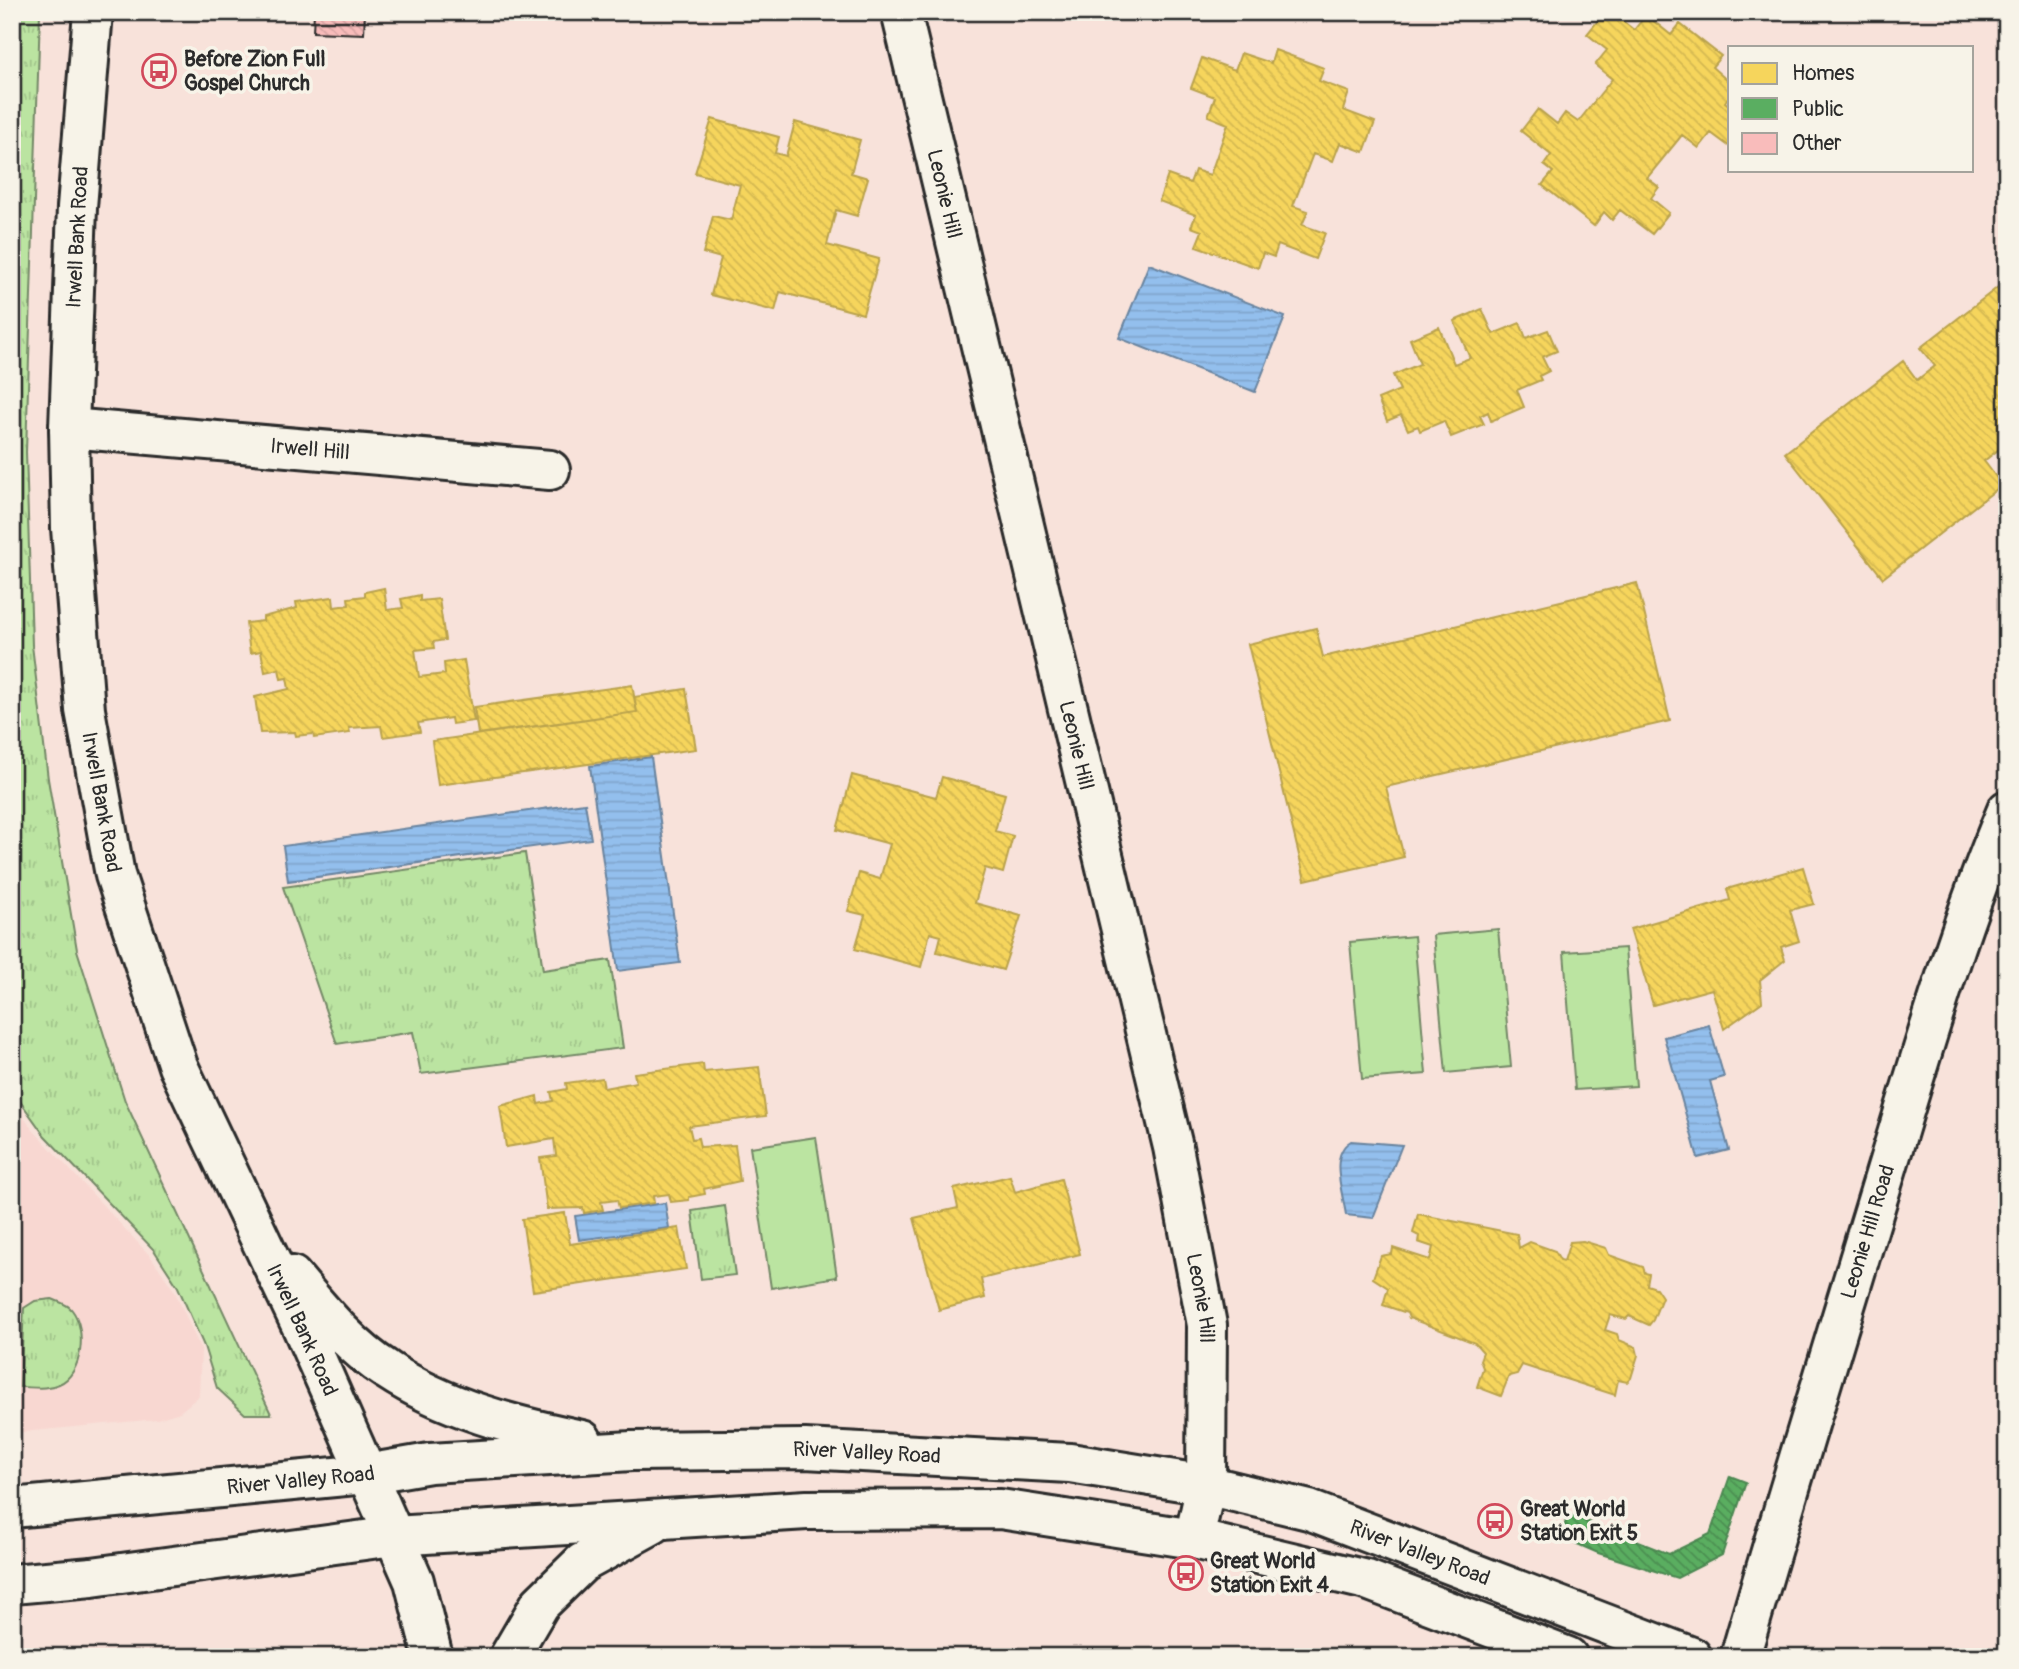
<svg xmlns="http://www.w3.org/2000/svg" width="2019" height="1669" font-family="Pangolin,sans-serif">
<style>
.built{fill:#f8d7d1}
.grass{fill:url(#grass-tufts);stroke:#738866;stroke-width:2}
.garden{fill:#bbe4a1;stroke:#738866;stroke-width:2}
.water{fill:url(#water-rules);stroke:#69849f;stroke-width:2}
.homes{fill:url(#homes-back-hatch);stroke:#b9a24d;stroke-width:2}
.public{fill:url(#public-back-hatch);stroke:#4c8751;stroke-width:2}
.building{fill:url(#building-back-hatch);stroke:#2b2b2b;stroke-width:2}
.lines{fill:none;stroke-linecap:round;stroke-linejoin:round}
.minor-casing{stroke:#2b2b2b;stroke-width:44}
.major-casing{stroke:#2b2b2b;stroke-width:44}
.minor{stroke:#f7f3e8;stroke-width:38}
.major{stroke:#f7f3e8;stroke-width:38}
.labels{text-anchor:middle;stroke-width:7;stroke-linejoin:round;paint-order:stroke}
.poi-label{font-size:21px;font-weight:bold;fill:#2b2b2b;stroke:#f7f3e8;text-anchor:start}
.street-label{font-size:21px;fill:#2b2b2b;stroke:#f7f3e8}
</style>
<defs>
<pattern id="grass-tufts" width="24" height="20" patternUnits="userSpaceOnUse" patternTransform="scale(1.75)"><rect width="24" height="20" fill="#bbe4a1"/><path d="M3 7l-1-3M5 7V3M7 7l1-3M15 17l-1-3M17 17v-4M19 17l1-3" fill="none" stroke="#a1c48b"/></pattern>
<pattern id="water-rules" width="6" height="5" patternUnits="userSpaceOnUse" patternTransform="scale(1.75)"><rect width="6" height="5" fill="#93bfed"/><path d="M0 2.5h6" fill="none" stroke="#7fa4cb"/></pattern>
<pattern id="homes-back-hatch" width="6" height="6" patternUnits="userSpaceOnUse" patternTransform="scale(1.75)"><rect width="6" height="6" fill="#f6d55c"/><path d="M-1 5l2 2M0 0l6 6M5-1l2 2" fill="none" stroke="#d3b750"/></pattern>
<pattern id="public-back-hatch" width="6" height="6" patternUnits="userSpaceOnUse" patternTransform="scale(1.75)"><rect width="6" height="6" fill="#5aae61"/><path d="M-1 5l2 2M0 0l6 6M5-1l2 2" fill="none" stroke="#4b8e50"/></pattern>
<pattern id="building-back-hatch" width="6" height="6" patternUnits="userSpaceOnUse" patternTransform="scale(1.75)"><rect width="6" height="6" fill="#f9bcbb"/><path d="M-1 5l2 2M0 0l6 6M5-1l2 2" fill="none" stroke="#d6a2a1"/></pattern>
</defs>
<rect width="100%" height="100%" fill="#f8e2da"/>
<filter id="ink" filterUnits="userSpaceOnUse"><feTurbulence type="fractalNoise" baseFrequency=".0143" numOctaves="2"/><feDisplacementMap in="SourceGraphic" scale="14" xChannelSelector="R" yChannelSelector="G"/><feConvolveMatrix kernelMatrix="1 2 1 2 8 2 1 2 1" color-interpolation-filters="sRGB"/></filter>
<g filter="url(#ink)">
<path class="built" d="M12,1103L34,1131L152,1258L175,1292L201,1350L199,1396L180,1412L157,1419L12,1433Z"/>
<path class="grass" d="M12,12H40L26,452L32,645L48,779L77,950L125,1101L271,1414H245L217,1388L204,1346L178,1287L154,1250L45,1136L12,1090Z
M525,853L543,970L610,960L623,1048L421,1074L413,1032L337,1044L283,887Z
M725,1206L735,1275L701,1279L692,1211Z
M52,1299C59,1302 68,1304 72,1310C87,1329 83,1374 59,1384C46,1390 33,1387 20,1387L24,1308L35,1301Z"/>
<path class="garden" d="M1498,929L1511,1067L1446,1073L1433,935Z
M1414,936L1426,1074L1362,1079L1350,942Z
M1625,948L1636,1086L1575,1090L1564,952Z
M816,1137L837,1277L771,1288L750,1147Z"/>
<path class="water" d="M1149,264L1285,317L1255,392L1119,338Z
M651,757L680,963L618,971L590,766Z
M585,803L591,839L288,881L283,846Z
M1709,1025L1724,1077L1710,1081L1729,1150L1698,1158L1664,1037Z
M1351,1141L1402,1145L1373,1218L1346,1215C1343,1193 1328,1154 1351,1141Z
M665,1203L669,1228L579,1240L575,1216Z"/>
<path class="homes" d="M1605,12H1611L1634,30L1646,15L1671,35L1680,24L1721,56L1712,67L1730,83V95L1725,102L1730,106V147L1711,133L1699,148L1682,135L1647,178L1659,187L1651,198L1669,213L1652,234L1620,210L1612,220L1604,212L1594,226L1542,185L1553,172L1544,165L1551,155L1521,131L1538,109L1557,124L1565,113L1578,122L1612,79L1595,65L1607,50L1587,34Z
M1275,50L1324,68L1319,81L1349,92L1343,110L1375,122L1364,152L1340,143L1333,161L1313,154L1293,206L1308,211L1302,225L1325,233L1315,259L1278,245L1274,257L1263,253L1258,268L1196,246L1202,231L1191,227L1196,215L1159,201L1168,175L1190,183L1195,170L1210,175L1228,124L1208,116L1215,97L1191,88L1202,58L1235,70L1241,53L1271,63Z
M712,119L779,137L775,153L786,156L795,122L860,140L851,173L868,178L857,216L836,210L827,245L879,259L863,314L780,292L775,311L711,295L721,258L703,253L713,216L731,220L740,185L695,173Z
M2007,280V443L1984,461L2002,485L1883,578L1785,453L1903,361L1917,380L1935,366L1920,348Z
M1482,309L1493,334L1520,323L1526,338L1548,330L1557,351L1542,357L1549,371L1539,376L1541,380L1517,390L1524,407L1491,421L1488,412L1480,416L1484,424L1451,437L1444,421L1420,431L1418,426L1408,430L1401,415L1387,421L1378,399L1400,390L1393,375L1420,364L1410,339L1439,327L1454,364L1470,358L1454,321Z
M1637,583L1670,721L1386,787L1404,857L1305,880L1248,644L1316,628L1323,657Z
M384,588L387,610L403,608L401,599L420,595V601L439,599L445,640L433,642L434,648L415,650L419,677L445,674L444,663L464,660L474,721L452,724L451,718L418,723L420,732L383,737L381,726L349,728L350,733L314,738L313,734L296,736L295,732L260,733L255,697L289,689L287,678L281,679L279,669L265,672L261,651L250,653L246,623L263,621V617L297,608L296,602L333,597L334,607L349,605L348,598L365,596V592Z
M632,685L637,712L478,734L474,707Z
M686,689L696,749L438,785L432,741L637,712L634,697Z
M852,775L936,797L942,777L1005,794L995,831L1013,836L1003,873L985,868L975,903L1021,916L1003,970L937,952L941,936L930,933L921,967L855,949L865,915L848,911L859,873L880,879L890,844L837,830Z
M1803,867L1814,904L1790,910L1799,941L1781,947L1785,960L1760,980L1762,1002L1724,1029L1712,989L1653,1005L1630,929L1730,900L1727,889Z
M703,1064L704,1072L759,1067L766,1116L689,1126L692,1139L698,1138L700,1147L735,1145L740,1181L704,1189L705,1194L689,1197V1200L671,1202L669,1194L653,1196L654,1203L619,1208L617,1200L601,1202L603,1210L584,1213L583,1208L547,1209L540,1158L556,1156L554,1139L506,1147L500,1106L537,1096L538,1104L553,1101L551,1092L567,1089L566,1083L602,1078L604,1088L636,1082L634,1073Z
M1010,1176L1015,1192L1061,1179L1080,1254L981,1279L985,1298L939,1310L914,1218L958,1208L954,1189Z
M565,1213L570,1244L679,1228L686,1269L533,1291L522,1219Z
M1418,1214L1517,1234L1519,1248L1530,1242L1555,1251L1560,1260L1564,1261L1570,1242L1583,1241L1606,1248L1609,1255L1643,1267L1645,1273L1649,1274L1647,1285L1656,1288L1662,1297L1653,1320L1649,1325L1629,1316L1626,1319L1610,1315L1605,1330L1617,1334L1619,1340L1636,1347L1638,1355L1631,1378L1627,1382L1618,1380L1615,1395L1522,1365L1517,1374L1509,1376L1501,1396L1477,1387L1483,1368L1480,1360L1483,1352L1475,1343L1409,1318L1407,1313L1383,1305L1388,1288L1373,1278L1381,1256L1392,1254L1393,1248L1430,1260L1433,1247L1418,1242L1419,1236L1413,1233Z"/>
<path class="public" d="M1730,1476L1746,1482L1722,1555L1677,1578L1598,1553L1561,1537L1568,1514L1669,1554L1710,1534Z"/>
<path class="building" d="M314,12H365L364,34L313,32Z"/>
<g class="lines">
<g class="minor-casing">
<g id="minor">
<path id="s1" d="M901,12L1173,1147L1207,1325L1206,1485L1194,1539"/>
<path id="s2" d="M69,428L550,470"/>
<path id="s3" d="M1740,1657C1785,1501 1833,1346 1880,1191C1919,1063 1955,934 2007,810"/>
</g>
</g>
<g class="major-casing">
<g id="major">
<path id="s4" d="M93,12L77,207L69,428L71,528L85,710L115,875L178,1066L302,1327L414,1581L433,1657"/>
<path d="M292,1276C320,1309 350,1347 387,1370C446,1409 514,1426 582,1440"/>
<path id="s5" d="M12,1508L366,1474L430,1463L632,1451L805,1449L1070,1463L1206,1485L1309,1510L1692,1657"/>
<path d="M12,1584L92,1577L394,1536L807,1510L1000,1509L1194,1539L1367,1580L1568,1657"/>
<path d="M509,1657L540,1604L582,1563L653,1524"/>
</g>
</g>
<use href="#minor" class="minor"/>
<use href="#major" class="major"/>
</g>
</g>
<defs>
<g id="bus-ring" transform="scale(1.75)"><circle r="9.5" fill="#f7f3e8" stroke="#d1495b" stroke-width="1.5"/><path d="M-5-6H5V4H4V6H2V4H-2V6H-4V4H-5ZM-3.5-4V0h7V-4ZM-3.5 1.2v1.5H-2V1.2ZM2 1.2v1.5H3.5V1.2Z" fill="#d1495b"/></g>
</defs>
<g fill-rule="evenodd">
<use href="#bus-ring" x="159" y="71"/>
<use href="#bus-ring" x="1495" y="1521"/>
<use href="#bus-ring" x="1186" y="1573"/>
</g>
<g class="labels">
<g class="poi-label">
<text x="184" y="66">Before Zion Full<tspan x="184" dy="24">Gospel Church</tspan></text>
<text x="1520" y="1516">Great World<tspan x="1520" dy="24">Station Exit 5</tspan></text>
<text x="1210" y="1568">Great World<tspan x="1210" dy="24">Station Exit 4</tspan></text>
</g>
<g class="street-label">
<text dy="7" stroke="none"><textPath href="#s1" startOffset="187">Leonie Hill</textPath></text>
<text transform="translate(77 237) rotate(-87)" y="7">Irwell Bank Road</text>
<text dy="7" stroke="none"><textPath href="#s2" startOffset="242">Irwell Hill</textPath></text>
<text dy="7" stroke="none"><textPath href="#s1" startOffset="754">Leonie Hill</textPath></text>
<text dy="7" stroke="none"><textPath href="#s4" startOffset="793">Irwell Bank Road</textPath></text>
<text dy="7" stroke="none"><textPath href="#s3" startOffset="444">Leonie Hill Road</textPath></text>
<text dy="7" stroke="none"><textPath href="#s1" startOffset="1321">Leonie Hill</textPath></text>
<text dy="7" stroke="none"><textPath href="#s4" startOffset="1360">Irwell Bank Road</textPath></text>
<text dy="7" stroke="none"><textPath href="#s5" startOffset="858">River Valley Road</textPath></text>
<text dy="7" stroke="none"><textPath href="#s5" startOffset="290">River Valley Road</textPath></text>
<text dy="7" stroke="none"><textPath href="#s5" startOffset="1424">River Valley Road</textPath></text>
</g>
</g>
<rect width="2019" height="1669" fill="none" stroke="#f7f3e8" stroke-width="42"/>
<rect x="21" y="21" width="1977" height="1627" fill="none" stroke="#2b2b2b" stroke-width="2.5" filter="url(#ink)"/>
<rect x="1728" y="46" width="245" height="126" fill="#f7f3e8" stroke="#a5a39c" stroke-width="2"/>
<rect x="1742" y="63" width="35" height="21" fill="#f6d55c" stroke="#a5a39c" stroke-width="2"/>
<text x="1792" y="80" font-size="21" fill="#2b2b2b">Homes</text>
<rect x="1742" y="98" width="35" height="21" fill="#5aae61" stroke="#a5a39c" stroke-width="2"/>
<text x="1792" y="116" font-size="21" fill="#2b2b2b">Public</text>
<rect x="1742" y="133" width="35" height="21" fill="#f9bcbb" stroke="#a5a39c" stroke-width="2"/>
<text x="1792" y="150" font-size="21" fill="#2b2b2b">Other</text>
</svg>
